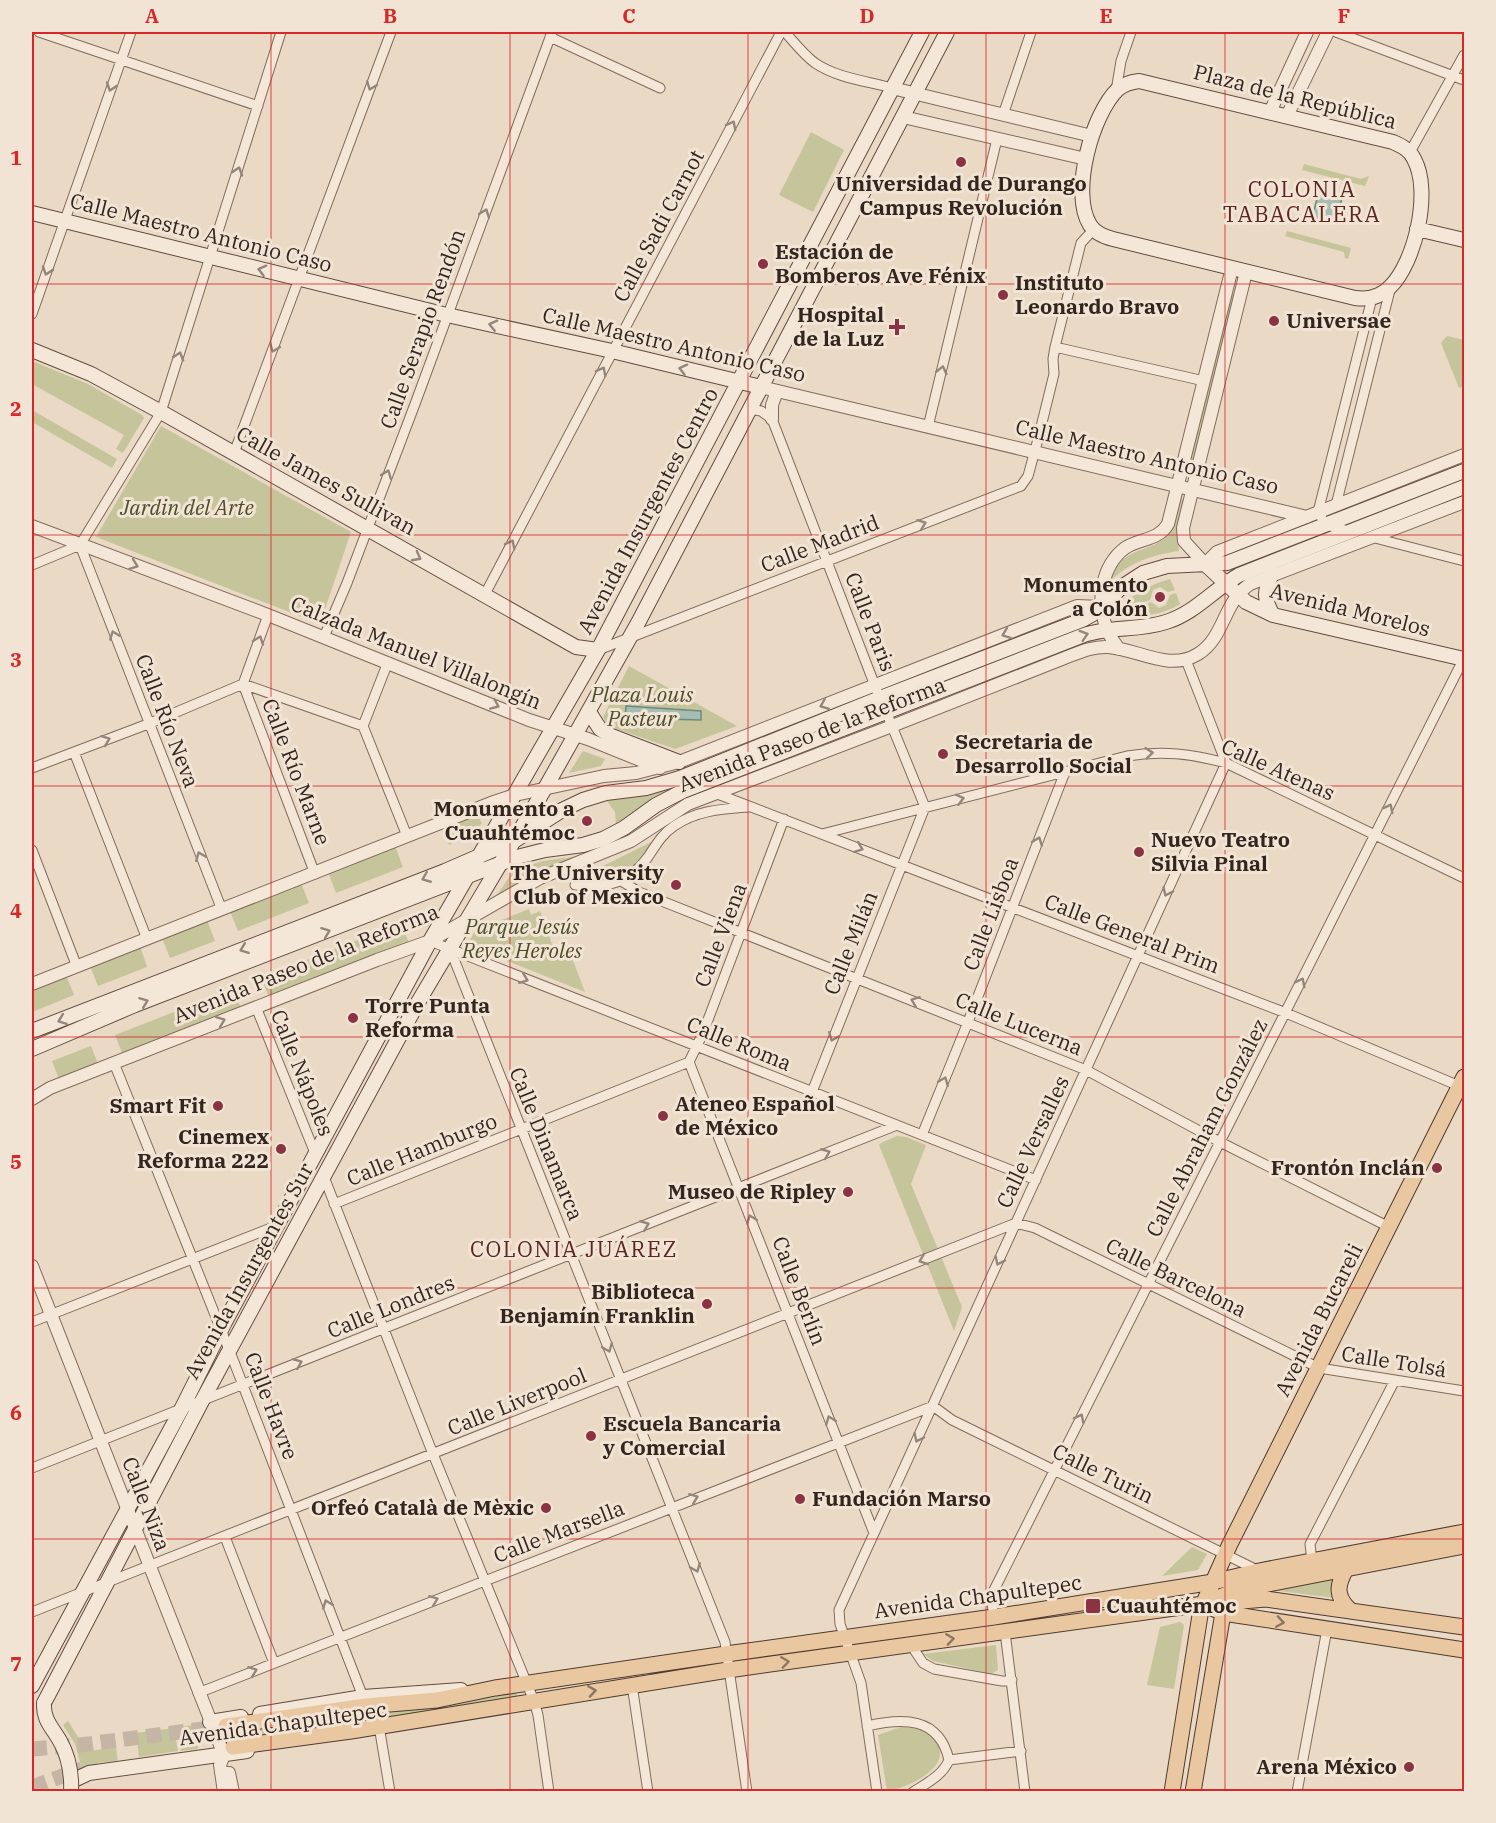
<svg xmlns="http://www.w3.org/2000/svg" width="1496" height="1823" font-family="'IBM Plex Serif',serif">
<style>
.green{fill:#c6c49a}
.water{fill:#a6bdb3;stroke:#6e8a7f;stroke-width:1.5}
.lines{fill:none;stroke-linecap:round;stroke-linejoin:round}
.primary-tunnel{stroke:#c5b5a4;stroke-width:15;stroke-dasharray:15 8;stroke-linecap:butt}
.minor-casing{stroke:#826b5d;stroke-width:11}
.tertiary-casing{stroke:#826b5d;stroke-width:14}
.secondary-casing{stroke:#644c40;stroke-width:16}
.primary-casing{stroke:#503a31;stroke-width:17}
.minor{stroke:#f5e7d7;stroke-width:9}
.tertiary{stroke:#f5e7d7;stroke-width:12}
.secondary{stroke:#f5e7d7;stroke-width:14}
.primary{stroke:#e9c7a0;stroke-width:15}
.secondary-bridge-casing{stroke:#644c40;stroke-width:16;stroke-linecap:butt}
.secondary-bridge{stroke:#f5e7d7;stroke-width:14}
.oneway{stroke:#94867b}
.oneway2{stroke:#8e7660}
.grid{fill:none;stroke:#d62828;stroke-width:1.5;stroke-opacity:0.55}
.poi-dot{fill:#8b3342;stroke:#f1e4d4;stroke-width:2}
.labels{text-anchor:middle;stroke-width:6;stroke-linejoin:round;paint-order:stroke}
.street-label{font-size:21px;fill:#34261f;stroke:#f1e4d4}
.poi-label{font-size:21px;font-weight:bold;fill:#34261f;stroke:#f1e4d4;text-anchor:end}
.park-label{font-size:21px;font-style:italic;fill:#4b4e28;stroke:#f1e4d4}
.neighbourhood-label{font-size:22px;letter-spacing:1.5px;fill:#5c2623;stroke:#f1e4d4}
.neatline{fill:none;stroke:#d62828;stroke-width:2}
.grid-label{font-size:20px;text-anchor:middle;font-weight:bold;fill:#d62828}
</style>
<rect width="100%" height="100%" fill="#e9d9c5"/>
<path class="green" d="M811,132L844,150L813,212L779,195Z
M1304,164L1361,179L1369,176L1365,186L1302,170Z
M1287,231L1351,248L1348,259L1345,258L1344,252L1285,236Z
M1230,294L1234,295L1191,474L1187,473Z
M1447,336L1464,340V386L1459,388L1441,343Z
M32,361L88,384L142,415L144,418L123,453L116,449L124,435L32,384Z
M32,410L117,459L112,468L32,422Z
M161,426L351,532L320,624L96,537Z
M1180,498L1185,500L1178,540L1179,551C1151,555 1131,562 1110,581C1122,542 1157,555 1170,531C1175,522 1177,508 1180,498Z
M1170,579L1175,590L1168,592L1160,587L1153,590L1150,600L1116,612V610C1133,595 1148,585 1170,579Z
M1176,593L1180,604C1161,616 1141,616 1118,618V616L1121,614L1151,602L1159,608L1166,605L1170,595Z
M629,666L737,726L675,749L608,726L603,717Z
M583,751L605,759L601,766L569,773Z
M680,784L681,786L650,800L616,824L615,812L607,801L654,794Z
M483,812L480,820L482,823L468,839L466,836L449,845L443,827Z
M651,842C635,873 617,881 583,876Z
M395,846L403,867L336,893L328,872Z
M579,856L524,880L493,901L514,870L543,861Z
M301,883L309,903L238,931L230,911Z
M529,909L531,915L540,911L556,955L569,950L585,992L467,945L475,931Z
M207,920L215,941L170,958L162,938Z
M401,923L409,943L269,997L261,978Z
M140,946L147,967L98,986L90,966Z
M66,975L74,995L32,1012V989Z
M233,989L241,1008L123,1055L115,1035Z
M91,1046L98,1064L59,1079L52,1061Z
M897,1136L906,1137L926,1145L911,1184L962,1307L954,1331L879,1145L881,1143Z
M1192,1547L1207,1554L1198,1570L1162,1576Z
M1334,1578V1598L1272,1590Z
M1180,1622L1184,1625L1174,1689L1147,1685L1160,1627Z
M996,1645L998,1670L991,1674L933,1661L923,1654Z
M516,1693L518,1696L234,1742L229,1731L355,1712L440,1704Z
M68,1721L83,1745H87L91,1751L116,1747L118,1764L116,1765L115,1761L97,1763V1767L83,1773L75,1744L63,1725Z
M194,1725L198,1749L181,1751L177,1727Z
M901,1727C917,1728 939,1731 940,1752C940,1757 939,1761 936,1765C926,1778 903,1789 887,1791L878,1735Z
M174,1728L178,1751L139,1757L136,1733Z"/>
<path class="water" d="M1319,192L1342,198L1336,223L1312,217Z
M626,706L701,711V720L625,718Z"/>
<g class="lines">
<path class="primary-tunnel" d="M32,1749L80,1745L226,1726
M32,1787L82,1769"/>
<g class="minor-casing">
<path id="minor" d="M39,32L258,106
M785,32C794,42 803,54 815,63C837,78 867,81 892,88
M1336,32L1464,80
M550,37L660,88
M1116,91L1121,61L1131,32
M1003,115L1031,32
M1410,152L1464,55
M32,314L131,32
M1055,347L1204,381
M750,409L761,411L772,419L877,691
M928,427L997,139
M234,453L391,32
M1336,505L1391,286
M1349,531L1326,525L1318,512L1372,298
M1371,537L1464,561
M80,545L161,412L281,32
M80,545L222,910
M32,565L80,545
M484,596L781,32
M324,637L347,583L415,404L552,32
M598,650L1021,486L1028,476L1037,443L1054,374L1053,359L1055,347L1081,243L1094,229
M243,684L315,874
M243,684L363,726
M363,726L407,836
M363,726L388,662
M74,752L147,939
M32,768L148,724L243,684L268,615
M715,793L1286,1013L1464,1088
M822,834L1127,756C1162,750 1192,754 1226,763L1464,878
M32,850L77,967
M623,882L639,892L1086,1070L1220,1142L1389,1227
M575,885C609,886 627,886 648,857C656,845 662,834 674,826C697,810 723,809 749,807
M430,941L1036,1180
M450,949L725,1642L747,1792
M256,1007L315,1153
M689,1062L874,1533
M689,1062L703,1033L784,819
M114,1063L234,1362L363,1697
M812,1092L925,807L885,709
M922,1135L968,1022L1065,772
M324,1177L433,1454L534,1701L538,1715L549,1792
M334,1204L689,1062
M32,1322L276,1226
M32,1468L897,1125
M225,1537L274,1663
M1312,1561L1310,1544L1395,1380
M32,1612L1016,1223L1035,1228L1319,1368L1464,1391
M994,1617L992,1603L994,1590L1464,658
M1005,1632L1025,1792
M911,1645L923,1663L934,1669L1002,1681L1012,1680
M632,1685L648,1792
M198,1693L933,1406L952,1420L1259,1571
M867,1726C902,1718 939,1716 949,1760C943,1775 927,1783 913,1792
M380,1732L390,1792
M949,1760L1021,1751
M877,1792L861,1683L840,1624L839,1610L1226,763L1186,660
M1297,1792L1327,1629"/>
</g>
<g class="tertiary-casing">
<path id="tertiary" d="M892,88L1092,136
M1270,112L1307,32
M1287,116L1328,32
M903,117L1086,159
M1246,272L1183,528L1184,541L1205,564L1217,552L1464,455
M761,387L1307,517
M772,419V405L777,391
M32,526L268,615L529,720L588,739L660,768
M1119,649C1115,643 1109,636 1107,629C1096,603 1101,566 1125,548C1140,538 1158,541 1168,524L1232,268
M32,984L491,803L515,795L604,776L636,773L679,762L1077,606L1101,607
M32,1099L50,1088L377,960L430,941L540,878L631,841L688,804L892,726L1067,657C1080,652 1094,646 1108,647C1138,649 1169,672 1198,654C1226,636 1222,603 1250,584L1464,502
M32,1266L224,1755L220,1765L224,1792
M221,1773H229L233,1792"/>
</g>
<g class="secondary-casing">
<path id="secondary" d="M1139,81L1393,142C1402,146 1410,150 1414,159C1432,191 1415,263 1390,287C1380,297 1368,300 1355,298L1113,239C1105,237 1095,233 1090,225C1070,193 1092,114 1118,89C1124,84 1131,82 1139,81Z
M32,213L447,315L612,351L761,387
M1417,229L1464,240
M32,350L91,374L161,412L576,647L598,650
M1205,564L1246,602L1273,615L1464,659
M1271,576C1264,591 1264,600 1273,615
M589,712L600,729L609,735L679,762
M32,1031L445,871L514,841L562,810L583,800L606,793L646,788L680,778L880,698L1082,620L1093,614L1123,586L1143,573L1167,566L1227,563L1464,471
M32,1049L135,1005L517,857L545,850L583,845L603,839L624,828L656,805L683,791L1084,635C1110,626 1139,631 1166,622C1195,613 1213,590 1239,575L1464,487
M32,1686L181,1410L225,1322L430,941L598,650L922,32
M44,1703L202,1401L417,1004L547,785L638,623L947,32
M260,1714L363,1697L461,1690
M210,1722L241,1717
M72,1781L89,1773L247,1751"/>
</g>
<g class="primary-casing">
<path id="primary" d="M1346,1569C1337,1585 1335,1596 1350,1610
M1218,1603L1266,1599L1464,1627
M1203,1604L1223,1613L1464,1650
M226,1726L366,1706L437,1700L495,1688L726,1654L994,1617L1213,1582L1259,1571L1464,1532
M233,1747L351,1731L728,1670L1203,1604L1237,1590L1464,1546
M1172,1792L1201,1609L1229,1546L1464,1077
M1193,1792L1223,1613"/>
</g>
<use href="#minor" class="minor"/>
<use href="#tertiary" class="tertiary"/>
<use href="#secondary" class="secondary"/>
<use href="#primary" class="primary"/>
<g class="secondary-bridge-casing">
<path id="secondary-bridge" d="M44,1703C43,1720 52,1727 60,1741C69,1757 72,1773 71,1792"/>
</g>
<use href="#secondary-bridge" class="secondary-bridge"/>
</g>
<defs><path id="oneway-chevron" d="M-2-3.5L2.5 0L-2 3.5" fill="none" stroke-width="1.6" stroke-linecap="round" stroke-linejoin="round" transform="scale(1.5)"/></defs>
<g class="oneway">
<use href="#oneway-chevron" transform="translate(371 86) rotate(111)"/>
<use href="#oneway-chevron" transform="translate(111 87) rotate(109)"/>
<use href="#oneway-chevron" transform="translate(732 125) rotate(-62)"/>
<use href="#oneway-chevron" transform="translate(238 171) rotate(-72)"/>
<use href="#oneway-chevron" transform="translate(485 213) rotate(-70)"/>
<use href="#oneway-chevron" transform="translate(262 270) rotate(-166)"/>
<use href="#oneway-chevron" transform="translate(47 271) rotate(109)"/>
<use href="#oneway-chevron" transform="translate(493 325) rotate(-167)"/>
<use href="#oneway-chevron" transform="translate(274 348) rotate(111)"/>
<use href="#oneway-chevron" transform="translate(179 356) rotate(-72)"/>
<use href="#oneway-chevron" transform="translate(683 369) rotate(-166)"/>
<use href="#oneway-chevron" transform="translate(942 370) rotate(-77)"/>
<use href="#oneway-chevron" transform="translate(602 371) rotate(-62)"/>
<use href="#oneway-chevron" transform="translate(387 474) rotate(-69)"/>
<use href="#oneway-chevron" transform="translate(922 524) rotate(-21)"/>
<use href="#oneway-chevron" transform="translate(511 544) rotate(-62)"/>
<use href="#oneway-chevron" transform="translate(417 557) rotate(28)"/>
<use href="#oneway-chevron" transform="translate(134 565) rotate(20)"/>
<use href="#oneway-chevron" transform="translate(1006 634) rotate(159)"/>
<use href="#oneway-chevron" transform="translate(114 635) rotate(-111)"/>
<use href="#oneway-chevron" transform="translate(1084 635) rotate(-17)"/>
<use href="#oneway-chevron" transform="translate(259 640) rotate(-70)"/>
<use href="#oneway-chevron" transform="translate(495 705) rotate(23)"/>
<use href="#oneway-chevron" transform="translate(824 705) rotate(158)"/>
<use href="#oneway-chevron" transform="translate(106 740) rotate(-21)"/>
<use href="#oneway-chevron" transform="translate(1149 753) rotate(-6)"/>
<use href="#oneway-chevron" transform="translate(960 799) rotate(-14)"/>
<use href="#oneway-chevron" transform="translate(1389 808) rotate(-63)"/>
<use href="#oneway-chevron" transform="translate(1038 841) rotate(-69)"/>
<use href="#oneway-chevron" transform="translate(859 848) rotate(21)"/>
<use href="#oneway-chevron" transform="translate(200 856) rotate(-112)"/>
<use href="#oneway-chevron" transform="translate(426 878) rotate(158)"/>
<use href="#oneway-chevron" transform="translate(1167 892) rotate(115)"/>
<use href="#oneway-chevron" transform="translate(326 932) rotate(-21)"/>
<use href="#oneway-chevron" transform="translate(244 949) rotate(159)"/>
<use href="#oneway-chevron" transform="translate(524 979) rotate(21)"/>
<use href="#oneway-chevron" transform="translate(1301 982) rotate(-63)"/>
<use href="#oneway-chevron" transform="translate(915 1001) rotate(-159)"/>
<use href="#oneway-chevron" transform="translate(144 1002) rotate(-21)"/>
<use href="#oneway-chevron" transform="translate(62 1020) rotate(159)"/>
<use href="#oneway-chevron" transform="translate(221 1021) rotate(-21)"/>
<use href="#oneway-chevron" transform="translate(833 1037) rotate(112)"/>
<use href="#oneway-chevron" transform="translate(944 1081) rotate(-68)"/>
<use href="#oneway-chevron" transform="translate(826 1153) rotate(-22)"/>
<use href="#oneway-chevron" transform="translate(751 1219) rotate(-111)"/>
<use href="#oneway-chevron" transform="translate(645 1225) rotate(-22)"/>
<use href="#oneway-chevron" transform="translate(923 1260) rotate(159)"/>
<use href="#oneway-chevron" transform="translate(999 1261) rotate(115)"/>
<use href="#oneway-chevron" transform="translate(608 1348) rotate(68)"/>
<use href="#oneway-chevron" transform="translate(298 1363) rotate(-22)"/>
<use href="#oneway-chevron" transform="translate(1080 1418) rotate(-63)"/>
<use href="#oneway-chevron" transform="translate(830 1420) rotate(-111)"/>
<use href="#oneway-chevron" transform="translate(918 1438) rotate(115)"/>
<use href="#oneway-chevron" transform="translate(694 1498) rotate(-21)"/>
<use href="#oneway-chevron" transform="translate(696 1568) rotate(68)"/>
<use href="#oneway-chevron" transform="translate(434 1600) rotate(-21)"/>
<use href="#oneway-chevron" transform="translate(327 1604) rotate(-111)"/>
<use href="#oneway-chevron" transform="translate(253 1671) rotate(-21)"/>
</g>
<g class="oneway2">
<use href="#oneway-chevron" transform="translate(1280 1622) rotate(9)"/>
<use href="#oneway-chevron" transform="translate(950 1639) rotate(-8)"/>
<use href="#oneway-chevron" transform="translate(785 1662) rotate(-8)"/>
<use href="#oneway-chevron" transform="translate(592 1691) rotate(-9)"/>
</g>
<path class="grid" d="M271,32V1792M510,32V1792M748,32V1792M986,32V1792M1225,32V1792M32,284H1464M32,535H1464M32,786H1464M32,1037H1464M32,1288H1464M32,1539H1464"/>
<g class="poi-dot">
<circle cx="961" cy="162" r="6"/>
<circle cx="763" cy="264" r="6"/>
<circle cx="1003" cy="295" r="6"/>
<circle cx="1274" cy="321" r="6"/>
<path d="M894 318h6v6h6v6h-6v6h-6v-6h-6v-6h6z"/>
<circle cx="1160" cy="597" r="6"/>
<circle cx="943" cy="754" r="6"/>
<circle cx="587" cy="821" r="6"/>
<circle cx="1139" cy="852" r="6"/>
<circle cx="676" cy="885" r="6"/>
<circle cx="353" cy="1018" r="6"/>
<circle cx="218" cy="1106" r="6"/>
<circle cx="663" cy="1116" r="6"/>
<circle cx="281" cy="1149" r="6"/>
<circle cx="1437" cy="1168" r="6"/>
<circle cx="848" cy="1192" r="6"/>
<circle cx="707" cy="1304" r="6"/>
<circle cx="591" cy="1436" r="6"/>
<circle cx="800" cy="1499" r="6"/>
<circle cx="546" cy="1508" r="6"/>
<rect x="1085" y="1598" width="16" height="16" rx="3"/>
<circle cx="1409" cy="1767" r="6"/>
</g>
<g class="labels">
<g class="street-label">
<text transform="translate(1295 97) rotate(14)" y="7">Plaza de la República</text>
<text transform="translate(659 226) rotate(-62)" y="7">Calle Sadi Carnot</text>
<text transform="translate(201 233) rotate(14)" y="7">Calle Maestro Antonio Caso</text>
<text transform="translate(423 329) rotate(-70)" y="7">Calle Serapio Rendón</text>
<text transform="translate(674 345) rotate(13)" y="7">Calle Maestro Antonio Caso</text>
<text transform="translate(1147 457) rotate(13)" y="7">Calle Maestro Antonio Caso</text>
<text transform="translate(326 481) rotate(29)" y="7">Calle James Sullivan</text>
<text transform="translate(648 511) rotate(-62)" y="7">Avenida Insurgentes Centro</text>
<text transform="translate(820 544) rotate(-21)" y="7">Calle Madrid</text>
<text transform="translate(1350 610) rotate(14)" y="7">Avenida Morelos</text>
<text transform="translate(870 622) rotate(69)" y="7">Calle Paris</text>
<text transform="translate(416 653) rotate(22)" y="7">Calzada Manuel Villalongín</text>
<text transform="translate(167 721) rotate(69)" y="7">Calle Río Neva</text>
<text transform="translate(812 735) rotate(-21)" y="7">Avenida Paseo de la Reforma</text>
<text transform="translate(1278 770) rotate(24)" y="7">Calle Atenas</text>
<text transform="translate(296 772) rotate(69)" y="7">Calle Río Marne</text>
<text transform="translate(991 914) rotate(-69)" y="7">Calle Lisboa</text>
<text transform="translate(1132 934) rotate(21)" y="7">Calle General Prim</text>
<text transform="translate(721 935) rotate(-69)" y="7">Calle Viena</text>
<text transform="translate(851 943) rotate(-68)" y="7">Calle Milán</text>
<text transform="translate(306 964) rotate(-22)" y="7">Avenida Paseo de la Reforma</text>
<text transform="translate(1019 1024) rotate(22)" y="7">Calle Lucerna</text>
<text transform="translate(739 1044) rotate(22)" y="7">Calle Roma</text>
<text transform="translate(302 1073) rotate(68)" y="7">Calle Nápoles</text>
<text transform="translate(1207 1128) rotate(-63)" y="7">Calle Abraham González</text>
<text transform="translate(1033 1142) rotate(-65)" y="7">Calle Versalles</text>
<text transform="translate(546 1144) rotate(68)" y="7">Calle Dinamarca</text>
<text transform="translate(422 1150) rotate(-22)" y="7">Calle Hamburgo</text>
<text transform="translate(249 1271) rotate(-61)" y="7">Avenida Insurgentes Sur</text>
<text transform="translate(1176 1278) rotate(26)" y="7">Calle Barcelona</text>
<text transform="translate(799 1291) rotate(69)" y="7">Calle Berlín</text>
<text transform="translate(391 1307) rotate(-22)" y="7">Calle Londres</text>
<text transform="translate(1319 1320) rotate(-63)" y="7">Avenida Bucareli</text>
<text transform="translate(1394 1362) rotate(9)" y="7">Calle Tolsá</text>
<text transform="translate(517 1402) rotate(-22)" y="7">Calle Liverpool</text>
<text transform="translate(271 1406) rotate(69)" y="7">Calle Havre</text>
<text transform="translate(1103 1474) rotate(26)" y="7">Calle Turin</text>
<text transform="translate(146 1504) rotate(69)" y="7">Calle Niza</text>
<text transform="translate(559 1532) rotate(-21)" y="7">Calle Marsella</text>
<text transform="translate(978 1597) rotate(-8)" y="7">Avenida Chapultepec</text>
<text transform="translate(283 1724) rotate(-8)" y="7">Avenida Chapultepec</text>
</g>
<g class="poi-label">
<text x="961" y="191" text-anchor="middle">Universidad de Durango<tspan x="961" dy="24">Campus Revolución</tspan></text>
<text x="775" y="259" text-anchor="start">Estación de<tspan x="775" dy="24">Bomberos Ave Fénix</tspan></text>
<text x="1015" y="290" text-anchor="start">Instituto<tspan x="1015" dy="24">Leonardo Bravo</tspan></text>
<text x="884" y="322">Hospital<tspan x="884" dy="24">de la Luz</tspan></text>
<text x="1286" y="328" text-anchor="start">Universae</text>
<text x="1148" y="592">Monumento<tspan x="1148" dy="24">a Colón</tspan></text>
<text x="955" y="749" text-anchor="start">Secretaria de<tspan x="955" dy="24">Desarrollo Social</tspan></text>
<text x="575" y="816">Monumento a<tspan x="575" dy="24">Cuauhtémoc</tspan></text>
<text x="1151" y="847" text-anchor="start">Nuevo Teatro<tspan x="1151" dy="24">Silvia Pinal</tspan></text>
<text x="664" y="880">The University<tspan x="664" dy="24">Club of Mexico</tspan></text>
<text x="365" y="1013" text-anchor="start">Torre Punta<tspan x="365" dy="24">Reforma</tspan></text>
<text x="675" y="1111" text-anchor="start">Ateneo Español<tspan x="675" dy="24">de México</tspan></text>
<text x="206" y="1113">Smart Fit</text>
<text x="269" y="1144">Cinemex<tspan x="269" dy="24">Reforma 222</tspan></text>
<text x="1425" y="1175">Frontón Inclán</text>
<text x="836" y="1199">Museo de Ripley</text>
<text x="695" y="1299">Biblioteca<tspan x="695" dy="24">Benjamín Franklin</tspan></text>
<text x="603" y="1431" text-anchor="start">Escuela Bancaria<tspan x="603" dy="24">y Comercial</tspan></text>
<text x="812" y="1506" text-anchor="start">Fundación Marso</text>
<text x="534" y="1515">Orfeó Català de Mèxic</text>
<text x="1106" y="1613" text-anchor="start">Cuauhtémoc</text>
<text x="1397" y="1774">Arena México</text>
</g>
<g class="park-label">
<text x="187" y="515">Jardin del Arte</text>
<text x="642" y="702">Plaza Louis<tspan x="642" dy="24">Pasteur</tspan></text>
<text x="522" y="934">Parque Jesús<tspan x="522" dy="24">Reyes Heroles</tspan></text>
</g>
<g class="neighbourhood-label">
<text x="1302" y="197">COLONIA<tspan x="1302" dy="25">TABACALERA</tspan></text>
<text x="574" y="1257">COLONIA JUÁREZ</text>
</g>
</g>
<rect width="1496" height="1823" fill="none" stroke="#f1e4d4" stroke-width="66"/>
<rect x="33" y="33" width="1430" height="1757" class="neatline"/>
<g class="grid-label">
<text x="152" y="23">A</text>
<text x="390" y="23">B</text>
<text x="629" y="23">C</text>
<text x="867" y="23">D</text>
<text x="1106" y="23">E</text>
<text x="1344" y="23">F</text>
<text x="16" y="165">1</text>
<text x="16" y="416">2</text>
<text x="16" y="667">3</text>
<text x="16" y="918">4</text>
<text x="16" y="1169">5</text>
<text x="16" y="1420">6</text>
<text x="16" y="1671">7</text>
</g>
</svg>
